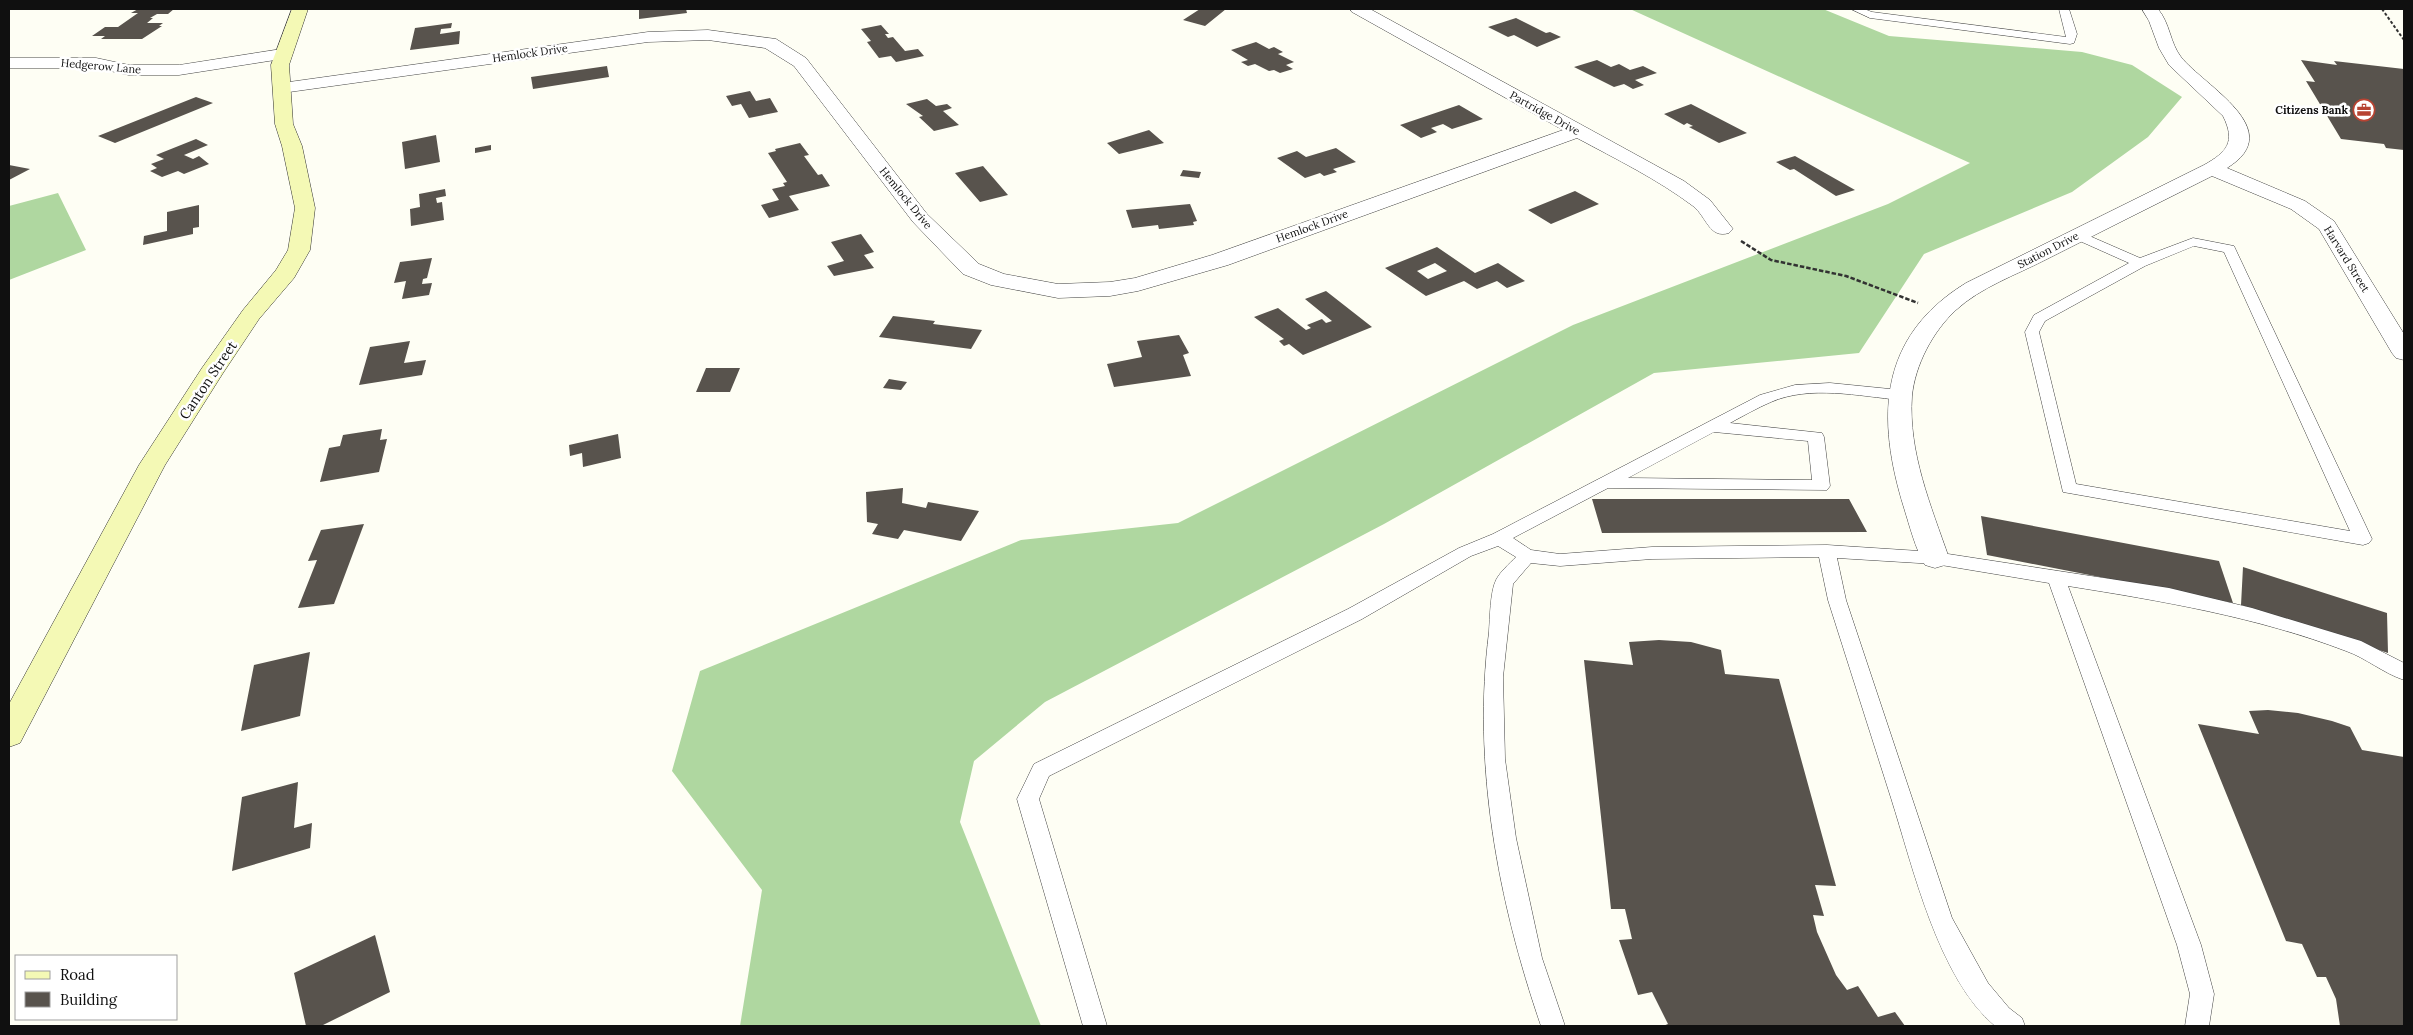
<svg xmlns="http://www.w3.org/2000/svg" width="2413" height="1035" font-family="Lora,serif">
<style>
.forest{fill:#afd7a0}
.building{fill:#58534d;fill-rule:evenodd}
.lines{fill:none;stroke-linecap:round;stroke-linejoin:round}
.lane-casing{stroke:#434343;stroke-width:1}
.street-casing{stroke:#434343;stroke-width:1}
.secondary-casing{stroke:#323232;stroke-width:1}
.path-far1{stroke:#323232;stroke-width:2;stroke-dasharray:3 2;stroke-linecap:butt}
.path{stroke:#323232;stroke-width:2.5;stroke-dasharray:4.5 2;stroke-linecap:butt}
.lane{fill:#fff;fill-rule:evenodd}
.street{fill:#fff;fill-rule:evenodd}
.secondary{fill:#f4f9b5;fill-rule:evenodd}
.labels{text-anchor:middle;stroke-width:5;stroke-linejoin:round;paint-order:stroke}
.far-street-label{font-size:11px;fill:#101010;stroke:#fff}
.far-poi-label{font-size:11px;font-weight:bold;fill:#101010;stroke:#fff;text-anchor:end}
.street-label{font-size:14px;fill:#101010;stroke:#fff}
</style>
<rect width="100%" height="100%" fill="#fefef4"/>
<path class="forest" d="M1630,9H1823L1889,36L2082,52L2132,65L2182,97L2148,137L2072,192L1924,254L1859,353L1654,373L1384,524L1045,702L974,761L960,822L1041,1026H740L762,890L672,771L700,671L1021,540L1178,523L1573,325L1888,204L1970,163Z
M58,193L86,250L9,280V206Z"/>
<path class="building" d="M138,9H174L168,14H157L150,18H153L147,23H163L159,26H162L142,39H101L105,36H92L105,27H118L138,13H131Z
M639,9H686L687,13L639,19Z
M1200,9L1204,10L1226,9L1205,26L1183,20Z
M1516,18L1546,33L1550,32L1561,37L1537,47L1514,35L1508,37L1488,27Z
M452,23L451,28L441,29L440,34L460,31L459,44L410,50L415,28Z
M881,25L889,34H885L888,38L893,37L905,51L918,49L924,56L896,62L891,56L879,58L867,42L871,41L861,29Z
M1256,42L1269,49L1274,47L1283,52L1278,54L1294,62L1286,65L1293,69L1280,73L1274,70L1269,71L1255,64L1248,66L1241,62L1248,60L1231,50Z
M1597,60L1611,67L1619,64L1630,70L1643,66L1657,73L1635,80L1644,85L1633,89L1624,84L1614,87L1574,67Z
M2301,60L2337,65L2334,61L2404,69V150L2386,148L2384,144L2341,139L2306,81L2315,82Z
M607,66L609,77L533,89L531,77Z
M750,91L756,101L770,98L778,112L749,118L741,104L732,106L726,96Z
M196,97L213,103L115,143L98,136Z
M927,99L936,106L947,104L952,108L943,111L959,125L934,131L919,117L923,116L906,104Z
M1691,104L1747,133L1719,143L1689,127L1693,126L1687,123L1684,125L1664,114Z
M1459,105L1483,119L1452,129L1443,124L1431,128L1437,132L1421,138L1400,125Z
M1149,130L1164,143L1119,154L1107,143Z
M436,135L440,162L405,169L402,142Z
M196,139L208,145L184,155L193,159L199,156L209,164L184,174L178,171L162,177L150,171L157,168L151,164L164,159L156,155Z
M800,143L809,155L804,156L818,175L822,174L830,186L789,196L799,210L769,218L761,205L779,200L772,189L785,186L783,183L787,182L768,153L776,151L775,149Z
M491,145V150L475,153V148Z
M1336,148L1356,162L1333,169L1337,172L1324,176L1320,173L1305,178L1277,158L1297,151L1306,157Z
M1795,156L1855,190L1836,196L1794,169L1790,170L1776,162Z
M9,165L30,169L9,180Z
M983,166L1008,195L980,202L955,173Z
M1183,170L1201,172L1199,178L1180,176Z
M445,189L446,196L436,198L437,203L442,202L444,220L411,226L410,209L420,207L419,194Z
M1575,191L1599,204L1551,224L1528,210Z
M1190,204L1197,221L1193,222L1194,225L1159,229L1158,225L1132,228L1126,210Z
M199,205V227L193,228V234L143,245L144,236L167,231V212Z
M861,234L874,252L864,255L874,268L834,276L827,266L844,261L831,242Z
M1437,247L1475,273L1498,263L1525,281L1507,288L1497,281L1477,289L1464,281L1426,296L1385,268ZM1435,263L1447,271L1428,279L1417,271Z
M432,258L427,278L423,279L422,284L432,283L429,295L402,299L406,281L394,283L400,262Z
M1326,291L1372,327L1303,355L1289,344L1284,346L1279,341L1284,339L1254,317L1278,308L1306,330L1311,328L1307,325L1322,319L1326,323L1332,321L1305,299Z
M893,316L935,321L933,324L982,330L971,349L879,337Z
M1179,335L1189,353L1183,355L1191,376L1114,387L1107,364L1142,357L1137,341Z
M410,341L404,363L426,360L422,375L359,385L370,347Z
M706,368H740L730,392H696Z
M889,379L907,382L901,390L883,388Z
M382,429L380,440L387,439L379,472L320,482L329,448L340,446L343,435Z
M618,434L621,458L583,467L582,453L570,456L569,445Z
M903,488L902,503L926,508L928,502L979,511L961,541L904,530L898,539L872,534L878,524L867,522L866,492Z
M1592,499H1849L1867,532L1602,533Z
M1981,516L2219,561L2233,603L1987,555Z
M364,524L334,604L298,608L317,560L308,561L321,530Z
M2243,567L2387,613L2388,653L2241,605Z
M1659,640L1691,642L1721,650L1725,674L1779,679L1836,886L1815,885L1824,916L1813,915L1817,932L1836,975L1847,990L1858,986L1878,1017L1895,1012L1905,1026H1663L1668,1024L1652,992L1638,995L1619,940L1632,939L1625,909H1611L1584,660L1633,665L1629,642Z
M310,652L300,716L241,731L254,665Z
M2268,710L2298,713L2332,721L2350,727L2362,750L2404,757V1026H2340L2336,999L2326,977H2317L2302,944L2286,941L2198,724L2259,734L2249,711Z
M298,782L294,828L312,823L310,848L232,871L242,797Z
M375,935L390,992L321,1026H306L294,973Z"/>
<g class="lines">
<g class="lane-casing">
<path id="lane" d="M1851,9H1864L1872,12L2066,37L2059,9H2069L2077,34L2074,43L2070,44L1870,18Z
M2078,231L2140,258L2193,238L2234,246L2372,539L2369,543L2363,545L2063,492L2025,332L2034,315L2129,263L2073,238L2071,235L2073,232ZM2194,246L2224,252L2350,531L2076,484L2039,332L2045,321L2145,266Z
M1830,383L1900,390L1908,395L1900,400C1859,396 1810,385 1771,402C1757,408 1743,416 1730,423L1822,433L1824,437L1830,486L1827,490L1608,488L1513,538L1531,550L1560,554L1652,547L1827,545L1935,552L2169,588L2252,608L2361,641L2404,663V680C2383,673 2366,658 2346,651C2257,617 2162,601 2068,586L2201,945L2214,994L2209,1026H2185L2190,994L2177,945L2049,583L1935,564L1837,558L1846,600L1952,918L1988,983L2009,1008L2022,1018L2025,1026H1995C1938,978 1913,867 1891,798C1870,732 1849,666 1828,600L1819,557L1652,559L1560,566L1531,563L1513,584L1503,677L1505,759L1516,838L1542,958L1565,1026H1541C1498,901 1472,764 1489,632C1490,618 1490,592 1496,580C1500,572 1509,564 1516,557L1498,546L1471,556L1362,619L1049,776L1039,799L1107,1026H1083L1017,799L1034,764L1348,609L1459,548L1493,534L1760,395L1795,385ZM1714,432L1808,441L1812,480L1628,478Z"/>
</g>
<g class="street-casing">
<path id="street" d="M1350,9H1370L1684,181L1710,200L1733,229L1729,233C1709,239 1707,217 1693,206C1657,179 1616,159 1577,138L1228,265L1138,291L1110,296L1058,298L991,285L963,274L913,222L794,66L765,48L708,40L648,42L282,93L276,92L273,88L276,84L282,83L648,32L708,30L776,39L806,58L927,214L979,264L1004,274L1058,284L1110,282L1135,278L1212,255L1563,130L1352,12Z
M2142,9H2158C2170,23 2170,43 2181,57C2204,86 2289,130 2227,168L2305,201L2334,221L2404,334V360L2396,358L2392,353L2319,229L2291,209L2212,176C2156,204 2101,232 2045,260C2016,275 1981,287 1956,310C1933,331 1915,365 1912,396C1908,452 1931,506 1949,558L1945,565L1935,568L1925,565C1915,548 1910,527 1904,508C1876,418 1878,337 1966,283L2204,165C2227,152 2236,142 2223,116L2169,65L2159,48L2149,21Z
M282,49L288,50L291,54L288,58L179,75H129L96,68H9V58H96L129,65H179Z"/>
</g>
<g class="secondary-casing">
<path id="secondary" d="M292,9H308L289,65L293,124L302,146L315,208L310,250L294,278L259,319L223,373L165,465L20,743L9,747V704L139,465L202,368L243,310L276,270L288,250L295,208L282,146L275,124L271,65Z"/>
</g>
<path class="path-far1" d="M2382,9L2404,40"/>
<path class="path" d="M1741,241L1771,260L1846,276L1918,303"/>
<use href="#lane" class="lane"/>
<use href="#street" class="street"/>
<use href="#secondary" class="secondary"/>
</g>
<defs>
<g id="office-ring" transform="scale(1.125)"><circle r="9.5" fill="#fff" stroke="#b74332" stroke-width="1.5"/><path d="M-6-3h4V-5.5h4V-3h4V5H-6ZM-1-4.5V-3h2v-1.5ZM-6 0V1H6V0Z" fill="#b74332"/></g>
</defs>
<g fill-rule="evenodd">
<use href="#office-ring" x="2364" y="110"/>
</g>
<g class="labels">
<g class="far-street-label">
<text transform="translate(530 53) rotate(-8)" y="4">Hemlock Drive</text>
<text transform="translate(101 66) rotate(5)" y="4">Hedgerow Lane</text>
<text transform="translate(1545 113) rotate(29)" y="4">Partridge Drive</text>
<text transform="translate(906 198) rotate(51)" y="4">Hemlock Drive</text>
<text transform="translate(1312 226) rotate(-20)" y="4">Hemlock Drive</text>
<text transform="translate(2048 250) rotate(-27)" y="4">Station Drive</text>
<text transform="translate(2347 259) rotate(58)" y="4">Harvard Street</text>
</g>
<g class="far-poi-label">
<text x="2348" y="114">Citizens Bank</text>
</g>
<g class="street-label">
<text transform="translate(208 380) rotate(-56)" y="5">Canton Street</text>
</g>
</g>
<rect width="2413" height="1035" fill="none" stroke="#101010" stroke-width="20"/>
<rect x="15" y="955" width="162" height="65" fill="#ffffff" stroke="#9f9f9f"/>
<rect x="25" y="971" width="25" height="8" fill="#f4f9b5" stroke="#9f9f9f"/>
<text x="60" y="980" font-size="15" fill="#101010">Road</text>
<rect x="25" y="992" width="25" height="15" fill="#58534d" stroke="#9f9f9f"/>
<text x="60" y="1005" font-size="15" fill="#101010">Building</text>
</svg>
